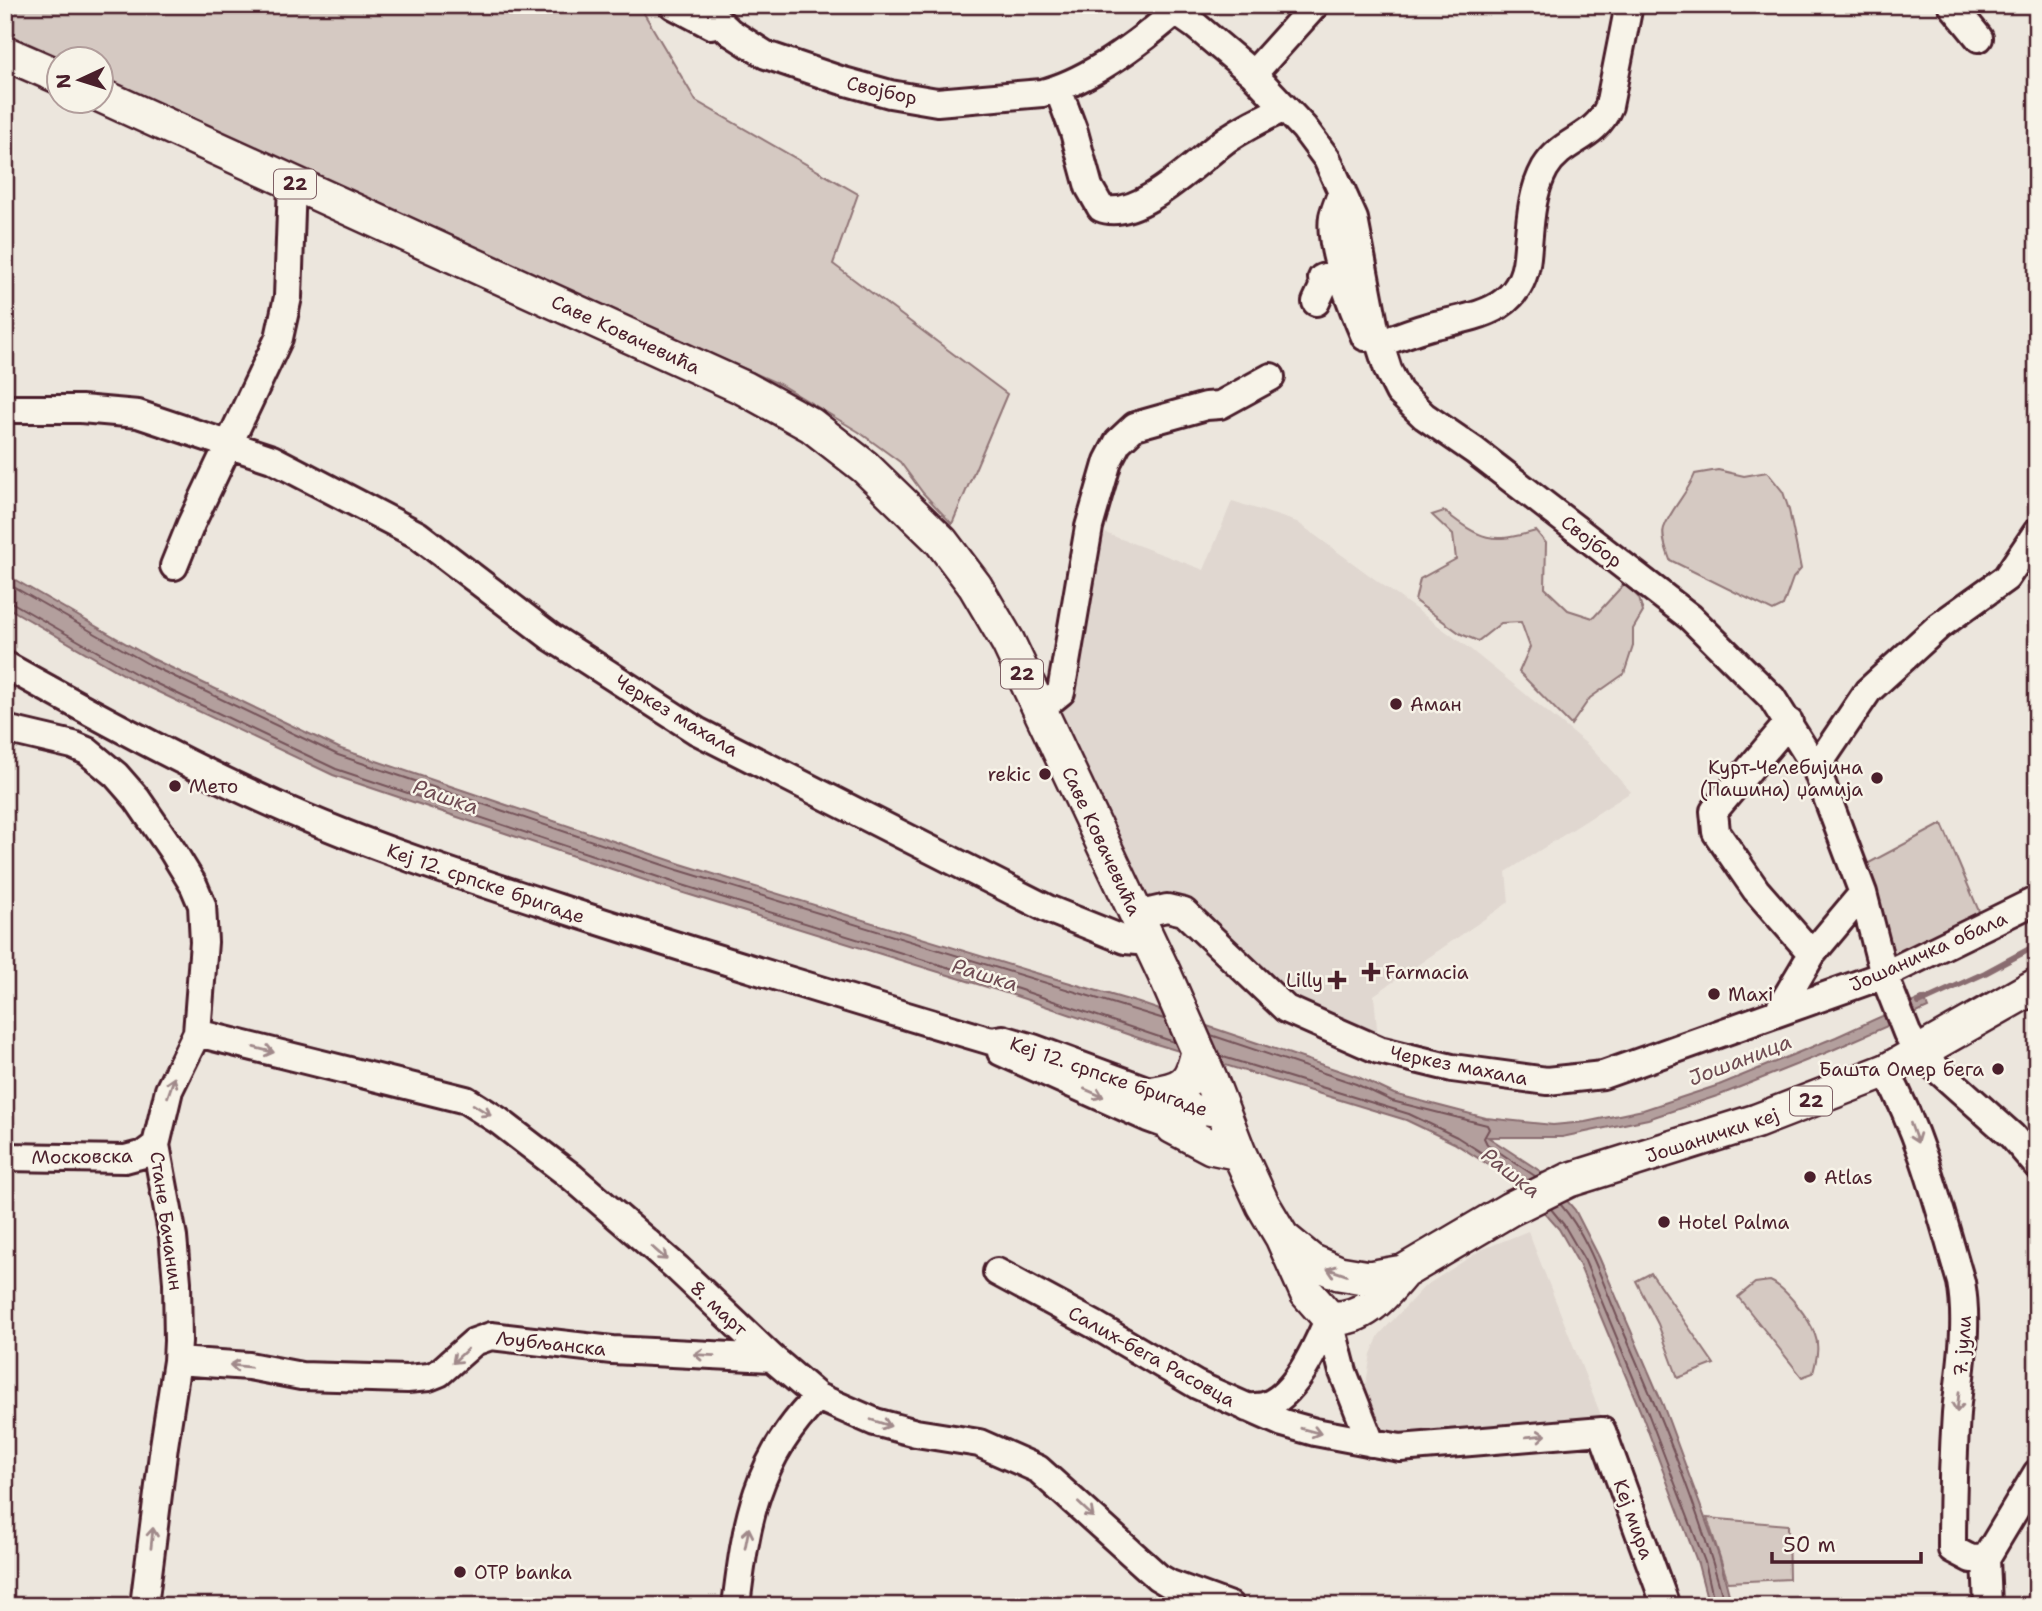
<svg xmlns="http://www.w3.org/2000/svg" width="2042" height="1611" font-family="'Shantell Sans',sans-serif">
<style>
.built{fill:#e0d7d0}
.green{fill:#d5c9c2;stroke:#907476;stroke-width:2}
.water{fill:#b39f9d;stroke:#896c6f;stroke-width:2}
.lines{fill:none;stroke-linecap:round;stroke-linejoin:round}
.shore{stroke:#745259;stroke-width:2}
.stream{stroke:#896c6f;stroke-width:6}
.minor-casing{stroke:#4a1f2b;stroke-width:32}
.major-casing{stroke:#4a1f2b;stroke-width:38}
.minor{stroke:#f7f3e8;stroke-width:26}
.major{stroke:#f7f3e8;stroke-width:33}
.oneway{stroke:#a0898a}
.poi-dot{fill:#4a1f2b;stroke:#f7f3e8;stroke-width:2.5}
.labels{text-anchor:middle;stroke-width:5;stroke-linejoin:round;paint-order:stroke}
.shield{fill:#f7f3e8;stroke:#7e5f64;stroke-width:2}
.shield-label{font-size:18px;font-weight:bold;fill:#4a1f2b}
.street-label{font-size:19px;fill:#4a1f2b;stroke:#f7f3e8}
.poi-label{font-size:19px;fill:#4a1f2b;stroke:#f7f3e8;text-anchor:start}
.water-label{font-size:21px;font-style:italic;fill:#6f4c53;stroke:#f7f3e8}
</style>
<rect width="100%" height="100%" fill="#ece6dd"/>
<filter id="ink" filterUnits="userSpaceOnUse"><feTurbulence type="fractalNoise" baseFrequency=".0143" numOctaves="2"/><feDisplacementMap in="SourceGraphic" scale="14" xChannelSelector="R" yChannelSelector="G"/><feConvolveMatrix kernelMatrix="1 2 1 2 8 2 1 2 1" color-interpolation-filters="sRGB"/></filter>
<g filter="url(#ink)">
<path class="built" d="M1232,501L1297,522L1470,649L1588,745L1631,792L1506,872L1509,902L1374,995L1379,1050L1286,1009L1184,912L1136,915L1040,709L1061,691L1089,527L1204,570Z
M1528,1231L1604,1423L1403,1439L1382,1433L1370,1418L1366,1384L1371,1354L1379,1335L1425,1286L1481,1250Z"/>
<path class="green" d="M5,5H639L696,101L858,194L833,264L1007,394L952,524L923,493L900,462L859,432L779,384L102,84V60H60L5,42Z
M1718,470L1744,476L1767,472L1783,492L1789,510L1801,569L1793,578L1783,606L1773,611L1670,560C1667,551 1661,537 1664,528C1670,510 1687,494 1695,474Z
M1444,511C1481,540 1491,544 1536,531L1546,543L1545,588L1568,610L1593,618L1625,583L1639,598L1643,612L1633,629V646L1624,674L1590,698L1571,725L1519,672L1530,647L1521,622L1501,623L1478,641L1461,634L1415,601L1420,579L1456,559L1453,535L1432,515Z
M1942,824L1981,916L1892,956L1865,865Z
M1651,1273L1714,1364L1678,1378L1658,1324L1636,1281Z
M1770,1281C1785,1287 1810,1319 1815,1335C1820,1347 1816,1361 1813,1373L1802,1377L1738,1297L1755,1283Z
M1707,1518L1788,1525L1789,1579L1728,1582Z"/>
<path class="water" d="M5,574L153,659L341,749L681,864L1029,971L1139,1003L1358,1077L1394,1094L1486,1118L1553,1125L1585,1122L1643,1110L1719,1085L1836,1037L1924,997L1928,1008L1828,1052L1720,1095L1648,1119L1562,1137H1488L1543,1173L1575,1210L1599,1257L1663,1405L1719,1556L1732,1606H1709L1698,1564L1642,1415L1579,1264L1559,1229L1519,1184L1454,1143L1406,1120L1156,1044L1016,996L674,890L333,775L135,681L5,606Z"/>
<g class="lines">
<path class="shore" d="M5,582L150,665L338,755L678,870L1164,1019
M5,601L11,602L138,675L336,769L676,883L1018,989L1174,1042
M1211,1035L1356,1084L1392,1101L1487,1125L1489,1129L1484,1138L1487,1144L1535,1176
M1220,1056L1409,1114L1457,1137L1526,1181
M1561,1205C1588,1236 1602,1281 1618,1319C1659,1413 1699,1507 1725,1606
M1551,1209L1564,1225L1585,1261L1648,1413L1705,1562L1715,1606"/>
<path class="stream" d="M1919,1003L1985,973L2037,945"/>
<g class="minor-casing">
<path id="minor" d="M673,5L711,25L715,24
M701,5L730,32L766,55L840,80L890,94L937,102L1042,93C1087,82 1140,42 1175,12
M1166,5L1196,26L1253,74L1304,128L1327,159L1354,219L1375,329L1388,370L1399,392L1424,416L1475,451L1690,617L1772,698L1816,768L1863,893L1884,975L1907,1033L1918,1052L2012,1136L2037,1165
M1952,5L1979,38
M1253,74L1315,5
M1058,89L1074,132L1089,187L1101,208C1137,223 1198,160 1227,139C1245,127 1265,117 1285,108
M1342,191C1339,200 1335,208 1333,217C1328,248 1353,309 1365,337
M1316,302L1323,287L1322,278L1342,271
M1380,344C1397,337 1413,331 1431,326C1474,316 1522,312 1527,257C1530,228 1530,195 1545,168C1563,138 1595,140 1609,106L1629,5
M5,409H81L138,414L272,459L418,535L551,637L697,731L1048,909L1125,940L1149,942
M174,566L191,524L279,338L288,297L292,183
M5,665C93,714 182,763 274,804C366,845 463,877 559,908C702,955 846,998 991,1041L1003,1039L1033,1048L1203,1111L1223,1114
M1040,709L1061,692L1089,527L1108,461L1118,442L1135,426L1206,406L1220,405L1271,377
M1789,722L1714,811L1716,832L1756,890L1812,954
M5,729L73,745L87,751L116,775L137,799L172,850L194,886L202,905L204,942L197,1033L169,1090L156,1145L173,1237L177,1282L178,1341L177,1361L164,1446L144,1606
M1816,768L1868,691L1939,626L2006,578L2037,532
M1136,915L1167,908L1184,912L1286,1009L1379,1050L1452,1068L1547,1081L1603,1075L1884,975L2037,900
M1777,1013L1812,954L1863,893
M197,1033L466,1100L499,1121L572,1177L677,1268L772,1358L818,1397L875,1422L916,1433L979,1443L1038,1469L1158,1577L1170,1584L1230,1606
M1001,1052L1148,1118L1173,1127L1192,1124
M1886,1071C1922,1137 1940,1211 1961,1282C1969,1326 1960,1369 1956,1413C1953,1458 1952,1503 1952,1549L1971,1559L1986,1558
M5,1157L125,1159L144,1154L156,1145
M997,1272L1095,1325L1197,1385L1283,1423L1315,1432L1400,1448L1602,1431L1666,1606
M1329,1318L1343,1372L1371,1443
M177,1361L249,1366L301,1376L407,1379L429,1377L439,1373L474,1342L491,1336L612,1350L772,1358
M1247,1408C1252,1407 1259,1407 1264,1406C1295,1397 1317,1345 1329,1318
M1986,1558L2037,1473
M1986,1558L1988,1606
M736,1606C746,1522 756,1458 818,1397"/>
</g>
<g class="major-casing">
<path id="major" d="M5,53L60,77
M102,96L744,388L811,425L865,467L941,541L975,586L1008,642L1164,973L1210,1078L1239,1153L1263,1205L1282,1237L1307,1293L1329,1318C1363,1321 1383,1296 1403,1272
M1153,1093C1184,1089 1192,1082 1198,1051
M1173,1127L1211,1147L1239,1153
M1283,1238L1311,1261L1339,1273L1369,1278L1403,1272L1510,1209L1569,1180L1757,1121L1886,1071L2037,985"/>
</g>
<use href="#minor" class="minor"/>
<use href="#major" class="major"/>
</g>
<defs><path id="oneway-shaft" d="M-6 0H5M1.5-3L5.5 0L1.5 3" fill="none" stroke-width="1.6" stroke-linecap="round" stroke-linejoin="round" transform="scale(1.75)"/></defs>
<g class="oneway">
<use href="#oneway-shaft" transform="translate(264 1050) rotate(14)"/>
<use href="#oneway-shaft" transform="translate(171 1087) rotate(-71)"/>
<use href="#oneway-shaft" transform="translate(1094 1093) rotate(23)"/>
<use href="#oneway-shaft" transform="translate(482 1110) rotate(32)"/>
<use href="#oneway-shaft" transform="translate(1914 1133) rotate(70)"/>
<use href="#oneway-shaft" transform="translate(659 1253) rotate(41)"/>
<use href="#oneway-shaft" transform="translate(1337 1272) rotate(-161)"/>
<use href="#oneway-shaft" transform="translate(704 1355) rotate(-177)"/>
<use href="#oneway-shaft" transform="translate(460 1356) rotate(137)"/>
<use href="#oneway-shaft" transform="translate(240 1366) rotate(-174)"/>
<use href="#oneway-shaft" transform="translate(1958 1402) rotate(96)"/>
<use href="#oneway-shaft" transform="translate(881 1423) rotate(18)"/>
<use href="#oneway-shaft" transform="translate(1311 1431) rotate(15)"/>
<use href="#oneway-shaft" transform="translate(1536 1436) rotate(-5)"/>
<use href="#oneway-shaft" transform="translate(1086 1510) rotate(43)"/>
<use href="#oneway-shaft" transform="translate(152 1538) rotate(-84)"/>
<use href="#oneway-shaft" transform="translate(747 1538) rotate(-79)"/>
</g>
</g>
<g class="poi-dot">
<circle cx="1396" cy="704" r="7"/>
<circle cx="1045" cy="774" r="7"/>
<circle cx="1877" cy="778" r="7"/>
<circle cx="175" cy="786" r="7"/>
<path d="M1367.5 961.5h7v7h7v7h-7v7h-7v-7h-7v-7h7z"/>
<path d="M1333.5 969.5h7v7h7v7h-7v7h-7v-7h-7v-7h7z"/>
<circle cx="1714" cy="994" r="7"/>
<circle cx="1998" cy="1069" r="7"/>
<circle cx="1810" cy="1177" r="7"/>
<circle cx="1664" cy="1222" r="7"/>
<circle cx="460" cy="1572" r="7"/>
</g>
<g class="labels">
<g class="shield">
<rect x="274" y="169.5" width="42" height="29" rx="5"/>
<rect x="1001" y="659.5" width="42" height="29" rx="5"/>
<rect x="1790" y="1086.5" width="42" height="29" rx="5"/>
</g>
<g class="shield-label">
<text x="295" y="190">22</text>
<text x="1022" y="680">22</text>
<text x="1811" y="1107">22</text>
</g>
<g class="street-label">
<text transform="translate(882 90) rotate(13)" y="7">Својбор</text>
<text transform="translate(626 334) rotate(25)" y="7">Саве Ковачевића</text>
<text transform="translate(1592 541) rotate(38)" y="7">Својбор</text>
<text transform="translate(677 715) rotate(31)" y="7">Черкез махала</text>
<text transform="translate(1102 841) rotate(65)" y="7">Саве Ковачевића</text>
<text transform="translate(486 883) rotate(19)" y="7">Кеј 12. српске бригаде</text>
<text transform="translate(1928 951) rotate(-24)" y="7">Јошаничка обала</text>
<text transform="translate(1459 1065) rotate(11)" y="7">Черкез махала</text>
<text transform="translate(1109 1076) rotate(19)" y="7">Кеј 12. српске бригаде</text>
<text transform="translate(1712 1135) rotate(-18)" y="7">Јошанички кеј</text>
<text transform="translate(82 1156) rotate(-1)" y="7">Московска</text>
<text transform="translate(167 1221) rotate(82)" y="7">Стане Бачанин</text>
<text transform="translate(719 1308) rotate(43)" y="7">8. март</text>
<text transform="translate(551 1343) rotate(6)" y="7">Љубљанска</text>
<text transform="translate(1962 1346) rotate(-86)" y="7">7. јули</text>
<text transform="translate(1152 1356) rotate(29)" y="7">Салих-бега Расовца</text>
<text transform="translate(1634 1519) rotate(70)" y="7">Кеј мира</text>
</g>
<g class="poi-label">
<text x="1410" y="711">Аман</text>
<text x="1863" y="774" text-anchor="end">Курт-Челебијина<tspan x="1863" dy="22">(Пашина) џамија</tspan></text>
<text x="1031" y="781" text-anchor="end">rekic</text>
<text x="189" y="793">Мето</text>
<text x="1385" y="979">Farmacia</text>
<text x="1323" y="987" text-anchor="end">Lilly</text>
<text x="1728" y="1001">Maxi</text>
<text x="1984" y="1076" text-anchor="end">Башта Омер бега</text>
<text x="1824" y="1184">Atlas</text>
<text x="1678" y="1229">Hotel Palma</text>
<text x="474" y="1579">OTP banka</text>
</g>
<g class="water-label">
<text transform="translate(446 797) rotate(19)" y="7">Рашка</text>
<text transform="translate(985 975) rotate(17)" y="7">Рашка</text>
<text transform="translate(1740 1060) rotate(-21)" y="7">Јошаница</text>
<text transform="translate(1511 1173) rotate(38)" y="7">Рашка</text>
</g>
</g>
<rect width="2042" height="1611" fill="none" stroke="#f7f3e8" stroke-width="28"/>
<rect x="14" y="14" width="2014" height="1583" fill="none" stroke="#4a1f2b" stroke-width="2.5" filter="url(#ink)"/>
<g transform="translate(80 80) rotate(266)"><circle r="33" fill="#f7f3e8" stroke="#b29e9c" stroke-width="2"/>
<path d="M0-5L12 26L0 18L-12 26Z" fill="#4a1f2b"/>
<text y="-10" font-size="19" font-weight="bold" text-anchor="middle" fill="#4a1f2b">N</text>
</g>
<path d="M1772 1552v10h149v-10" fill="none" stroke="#4a1f2b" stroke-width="3.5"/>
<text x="1783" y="1552" font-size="21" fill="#4a1f2b" stroke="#f7f3e8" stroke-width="5" paint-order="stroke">50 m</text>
</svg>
